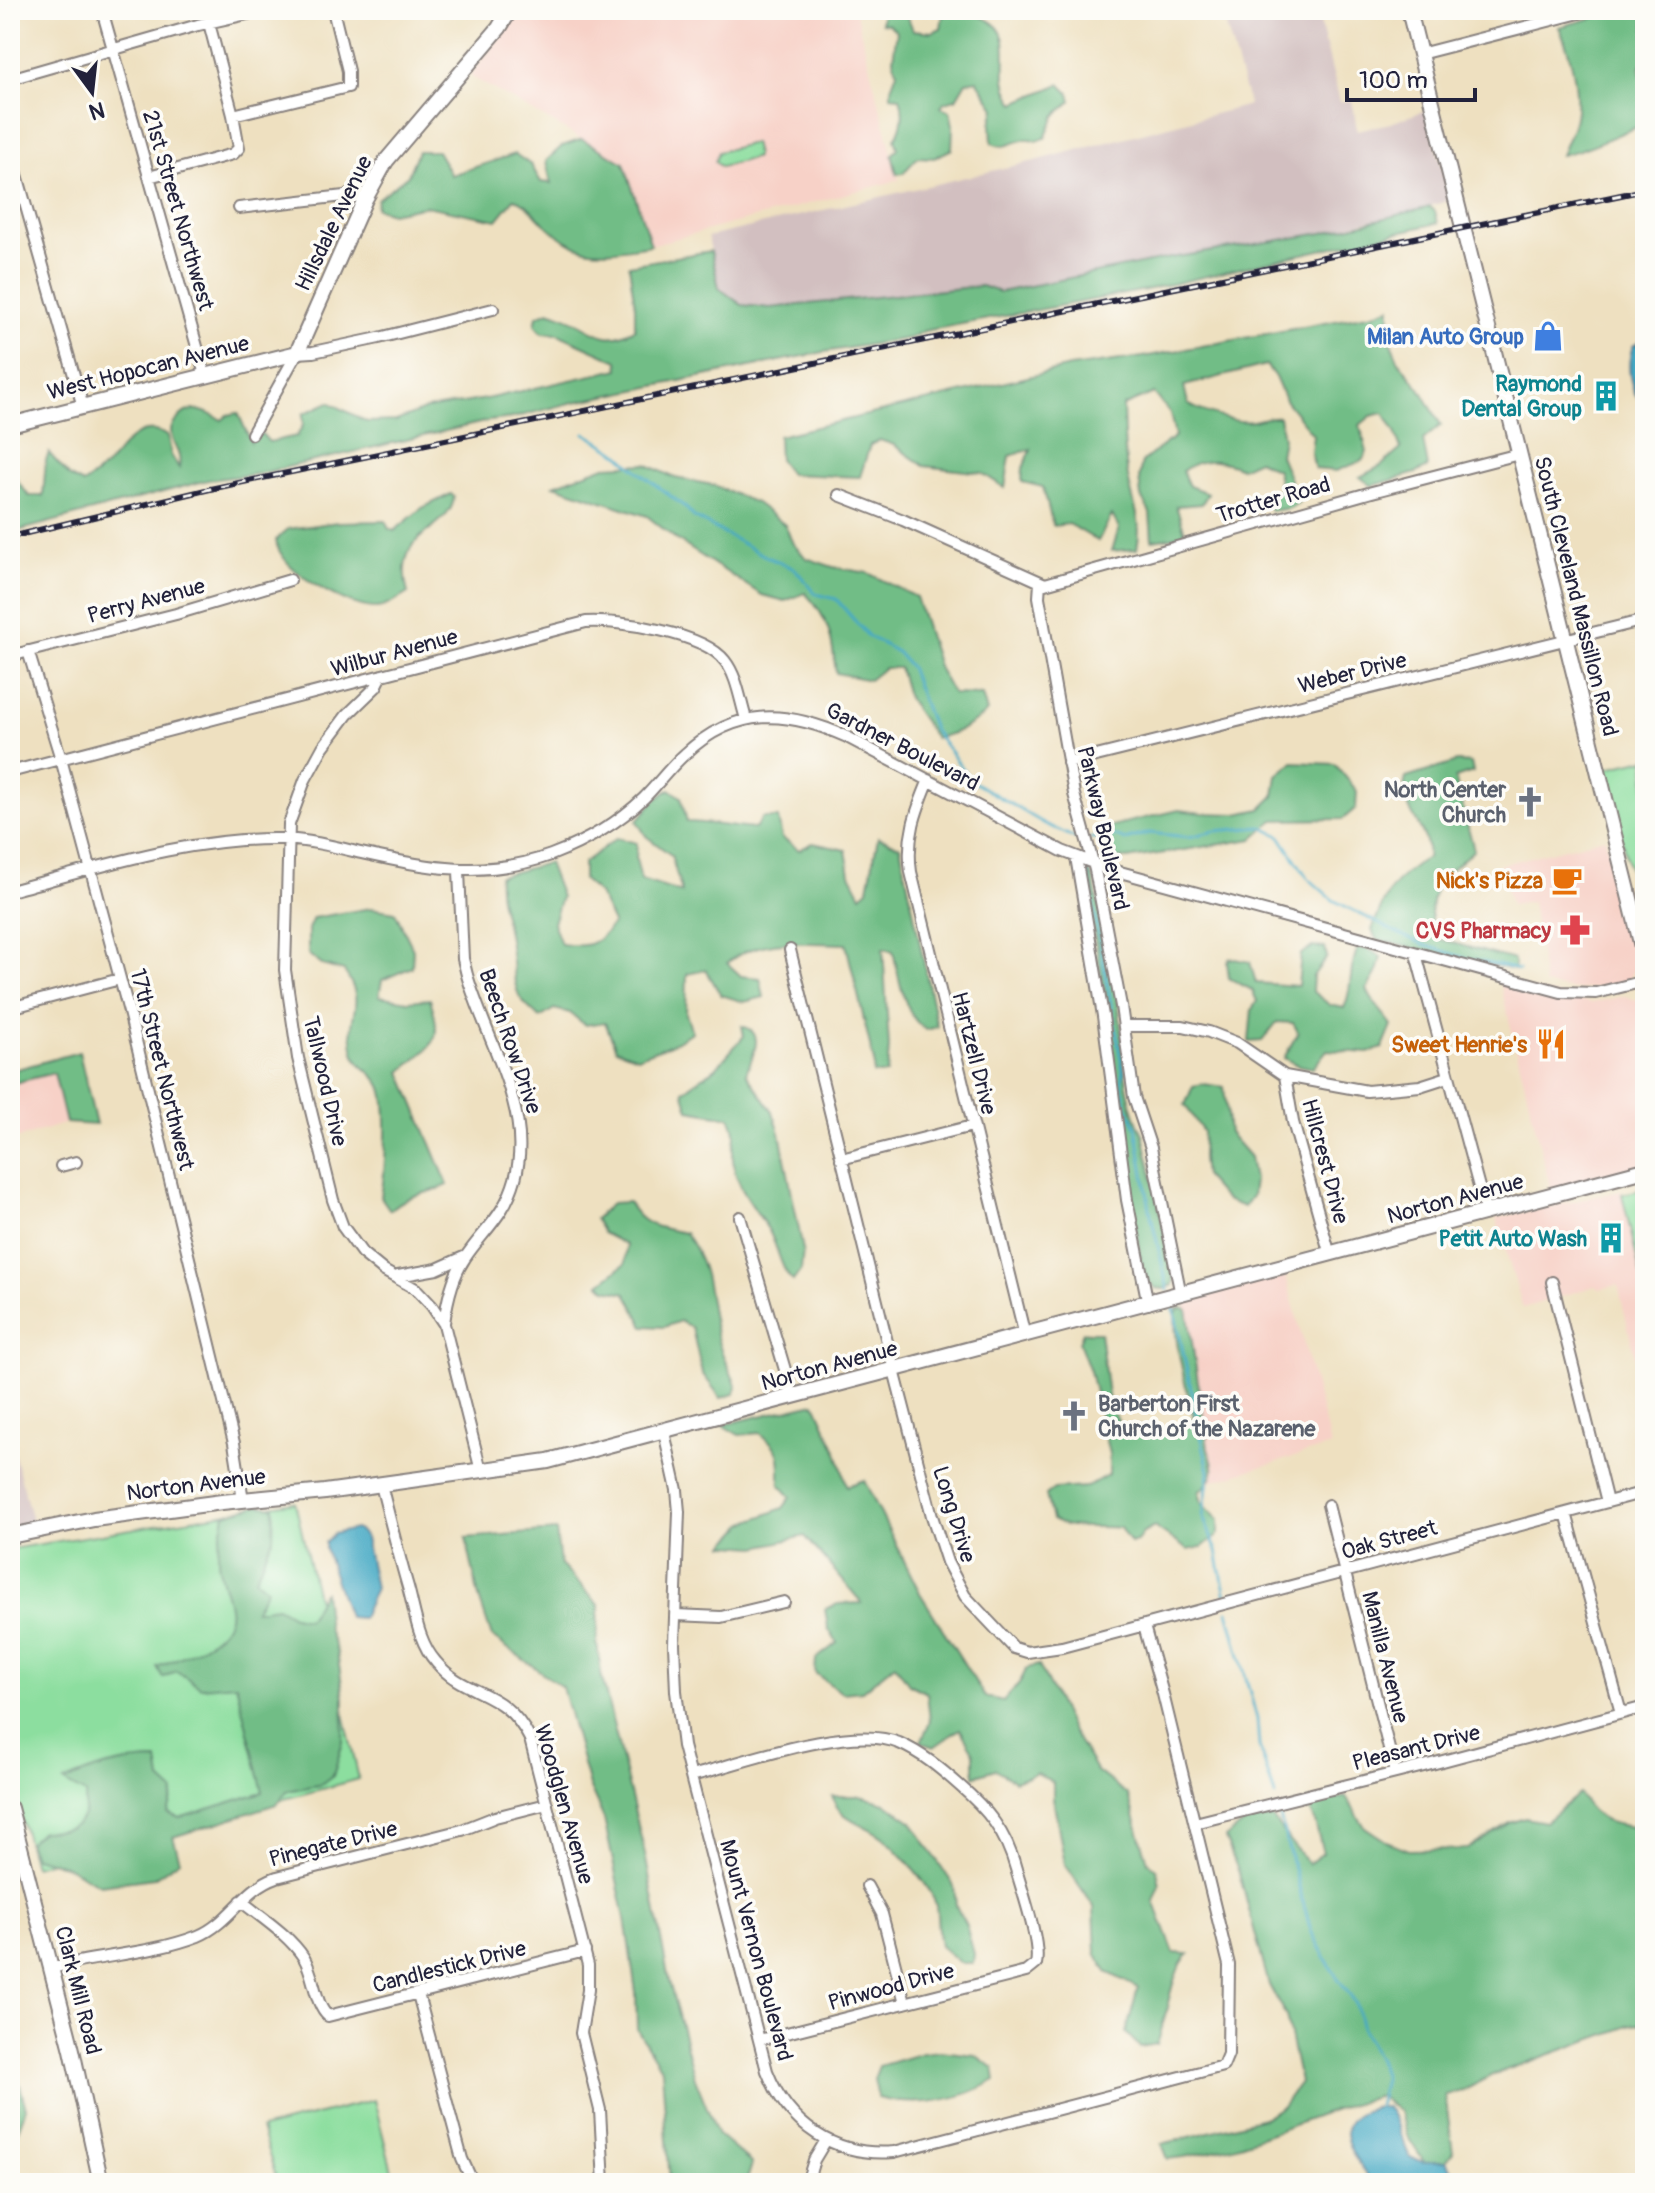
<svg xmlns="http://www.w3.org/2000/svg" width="1655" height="2193" font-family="Pangolin,sans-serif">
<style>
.built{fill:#f7d1c7}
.industrial{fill:#d2bfc0}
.green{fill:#8cde9f;stroke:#57806d;stroke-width:2}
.forest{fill:#71bd86;stroke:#4a7060;stroke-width:2}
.water{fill:#45a9c4;stroke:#346680;stroke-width:2}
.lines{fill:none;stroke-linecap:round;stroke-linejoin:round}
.stream{stroke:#45a9c4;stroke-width:3}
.street-casing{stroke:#88817e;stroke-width:14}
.secondary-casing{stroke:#88817e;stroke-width:18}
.street{stroke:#fff;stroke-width:10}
.secondary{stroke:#fff;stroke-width:14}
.rail-casing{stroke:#22223b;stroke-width:6}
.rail{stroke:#fdfcf7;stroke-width:3;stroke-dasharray:9;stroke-linecap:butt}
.labels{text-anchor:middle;stroke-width:7;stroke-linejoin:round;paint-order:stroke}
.street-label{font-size:22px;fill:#22223b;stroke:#fdfcf7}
.shop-label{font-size:22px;font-weight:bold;fill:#366cbe;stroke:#fdfcf7;text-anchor:end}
.culture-label{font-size:22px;font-weight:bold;fill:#0d838f;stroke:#fdfcf7;text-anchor:end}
.worship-label{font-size:22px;font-weight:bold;fill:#5b616d;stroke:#fdfcf7;text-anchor:end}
.food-label{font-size:22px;font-weight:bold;fill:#c56008;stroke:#fdfcf7;text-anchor:end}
.health-label{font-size:22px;font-weight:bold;fill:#be3a42;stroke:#fdfcf7;text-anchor:end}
</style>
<rect width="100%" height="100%" fill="#fdfcf7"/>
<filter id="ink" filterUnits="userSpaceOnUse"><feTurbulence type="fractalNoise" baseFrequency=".0125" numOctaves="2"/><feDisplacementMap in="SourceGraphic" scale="16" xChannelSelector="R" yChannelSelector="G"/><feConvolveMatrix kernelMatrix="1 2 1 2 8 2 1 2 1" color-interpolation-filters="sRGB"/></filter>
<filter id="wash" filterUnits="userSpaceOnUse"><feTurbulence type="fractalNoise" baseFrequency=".006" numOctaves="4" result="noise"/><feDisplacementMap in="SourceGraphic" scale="32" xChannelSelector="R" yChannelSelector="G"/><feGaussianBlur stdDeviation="1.8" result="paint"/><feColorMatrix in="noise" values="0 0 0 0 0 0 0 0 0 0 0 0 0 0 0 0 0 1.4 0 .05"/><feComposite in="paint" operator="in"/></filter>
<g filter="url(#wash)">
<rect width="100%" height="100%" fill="#eee0c0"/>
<path class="built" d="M521,10H855L899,180L651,245L624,163L470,76Z
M1605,838L1635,954L1636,965L1632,974L1627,982L1616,986L1576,990L1544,985L1532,902L1511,905L1499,865Z
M1645,870V927L1631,875Z
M1500,983L1592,1003L1625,996L1643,1003L1645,1006V1165L1551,1191Z
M54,1073L66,1123L10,1141V1084Z
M1621,1191L1641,1276L1645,1275V1399L1618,1285L1599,1289L1595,1286L1523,1308L1496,1218Z
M1286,1276L1331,1446L1210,1482L1215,1469L1208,1448L1185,1301Z"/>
<path class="industrial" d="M1286,10H1317L1340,102L1352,100L1357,130L1391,123L1426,110L1451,200L1392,217L1366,221L1323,233L1165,259L1000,292L981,286L770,308L742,305L719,288L708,237L1039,160L1249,105L1225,22L1236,23Z
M10,1438L34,1528L10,1533Z"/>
<path class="green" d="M753,143L756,155L754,158L721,167L715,162L718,152Z
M1645,759V870L1631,875L1603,769Z
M1645,1189V1275L1641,1276L1622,1194Z
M295,1502L359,1779L34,1866L10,1779V1549Z
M374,2100L395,2183H278L261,2129Z"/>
<path class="forest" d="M882,10H905L913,30L932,32L941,28L943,15L940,10C959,10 971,10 988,20C1021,37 991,74 1015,103L1060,84L1069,93L1071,101L1055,116L1045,138L1037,141C1020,133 1010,153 992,143L991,124L995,108L977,80L966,82L956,99L944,102L941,107L950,111L953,125L952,149L934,158L918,157L903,173L897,174L892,155L898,148L895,139C903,125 905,113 900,97L891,96V88L897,72L893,59L897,31L888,24L881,23Z
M1212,10H1278C1260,18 1222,34 1212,10Z
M1622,10H1645V58L1640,68L1644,92L1645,124C1616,134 1591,149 1561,155C1565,145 1570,135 1573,125C1582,99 1571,52 1559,27Z
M582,139L624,163L651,245C601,252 582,260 542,221C532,212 528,202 514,199L497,220L426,206L391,213L376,208L377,199L408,175L418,151H437L451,175L515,154L531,165L541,182L551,183L546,161L562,146Z
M1430,207L1435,211L1438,223L1146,290L924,331L910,338L824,352L570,403L513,418L489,421L257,474L208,480L10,533V478L14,476L29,496H43L46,460L49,453L70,477L83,484C91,478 101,472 108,464C126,443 139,420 168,436L171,455L179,468C182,449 171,447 171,431C171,427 174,423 177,420C190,402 206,412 222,420L228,415L238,413L251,442L261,433L269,442L297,436L303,425V414L329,402L367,422L396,421L427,409L486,399L619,369L618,361L558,334L542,333L535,325L537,316L549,311C559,315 571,318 580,324C602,337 611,342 635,329V306L629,265L711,251L719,288L742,305L770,308L981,286L1000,292L1165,259L1323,233Z
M1390,307L1389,338L1399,362L1420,388L1441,425L1423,440L1428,467L1416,473L1372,486L1360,477L1381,466L1401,449L1395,432L1384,413L1371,416L1360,425L1367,452L1362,461L1336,471L1315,469L1311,452L1313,435L1285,400L1275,377L1266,365L1184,386L1188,404C1202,412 1237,424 1253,421C1263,419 1268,416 1279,417L1283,438L1280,455L1299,502L1290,508L1271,511L1265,499L1280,487L1277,470L1258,460L1241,468C1219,459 1202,457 1182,471L1189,486L1208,493L1202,504L1176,506L1186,535L1152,540L1150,513L1141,497L1139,477L1142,462L1175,436L1170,413L1154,393L1123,406C1124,432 1124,461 1130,487C1136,512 1142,522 1137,549L1112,551L1119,528L1112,515L1098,541L1069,524L1053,526L1043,487L1022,482L1023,468L1031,449L1010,456L1005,488L982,473L924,466L894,445L880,440L870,445L860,477L790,474L779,460L778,436L1070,367L1143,357L1373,314Z
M646,464L675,478L713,485L756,503L785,525L793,544L806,558L833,567L868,573L916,597L939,669L953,694L982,695L987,712C970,726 956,734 935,738L908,699L899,668H884L869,680L836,673C832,639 830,618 805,593L785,601L762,595L677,540L647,516L554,485L605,466Z
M451,494L454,496C453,532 390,529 408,593C398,599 385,609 374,608C346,607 278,570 276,540L288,529L338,522L386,521L388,528L394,531L422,508Z
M1293,762L1335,764L1357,791L1356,808L1343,819L1274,820L1253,839L1127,859L1106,858L1103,843L1111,826L1179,810L1203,813L1237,814L1261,809L1274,796L1277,775Z
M1457,762L1471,763L1473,772L1455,778L1474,850C1436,882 1428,885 1432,937L1514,960L1515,970L1447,957L1376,939L1372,930C1384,897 1395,876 1427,858C1432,828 1396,808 1406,778Z
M670,789L681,797L687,822C710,822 732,828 755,829L762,818H778L782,838L799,850L813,843L846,850L850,874L861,895L868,889L878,837L900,846L937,1027L926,1030C903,1016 899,976 893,951L883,948L889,1047L887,1074H873L874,1062L846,944C806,944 760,935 727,963L741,976L760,978L764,997L744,1002L721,995L706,970L687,974L686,1014L692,1032L670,1045L637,1057L616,1049L605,1022L585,1025L570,1013L554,1009L540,1018C532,1011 524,1005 519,995C512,981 512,954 509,939C506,917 497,899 499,876L548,863L561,897L553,923L561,944C587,948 598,945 613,923L599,894L583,880V863L617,838L637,843L636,859L641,880L682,893L671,855L646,836L637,821L654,801Z
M1089,871L1093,878C1101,919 1111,960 1118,1001C1125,1046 1121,1093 1143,1134L1174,1277L1173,1285L1164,1289L1155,1288L1147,1280L1141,1262L1127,1169L1130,1147L1122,1134L1107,1006L1083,875Z
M371,908L395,912L413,949L412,967L382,980L379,996L408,1001L430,999C445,1044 432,1044 401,1072L448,1185C424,1196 411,1192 390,1210L381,1197C385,1174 390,1105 381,1086C372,1068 357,1071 353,1047C346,1012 368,1005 344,971L322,965L308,954V929L313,918Z
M1313,947L1325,948L1327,957L1313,976L1312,991L1330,1005L1344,1008C1353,989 1348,969 1358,948L1370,950L1381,957L1377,972L1367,989C1372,1004 1384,1012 1392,1026L1383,1048L1368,1053L1327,1050L1313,1068L1297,1065L1284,1058L1298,1032L1293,1023L1277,1022L1262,1041L1249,1042L1252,1009L1257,1001L1252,990L1229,978L1227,962L1230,958L1250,962L1256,983L1298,986L1301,954Z
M742,1026C767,1033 752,1056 746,1073L773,1112L780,1133L803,1250L801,1270L793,1281C780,1269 778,1247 769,1231C756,1209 734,1186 733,1159C732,1140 740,1136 730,1117L689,1110L683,1091L716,1068L744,1036Z
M79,1052L96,1125L66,1123L54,1073L10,1084V1071Z
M1203,1084L1224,1087L1229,1133L1250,1157L1254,1180L1252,1196L1244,1207L1225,1200L1204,1176L1202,1158L1203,1132L1185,1105L1193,1086Z
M628,1202C643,1228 658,1227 685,1233C713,1271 706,1300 718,1341C722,1356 731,1372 737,1387L734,1394L721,1398L702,1373L692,1328L680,1321L664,1327L644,1326L626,1293L606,1289L600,1283L625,1264L626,1245L603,1233L595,1219L612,1203Z
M1178,1308L1187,1309L1208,1448C1215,1471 1218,1475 1199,1492L1202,1504L1219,1520V1534L1202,1547L1188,1550L1154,1527L1143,1533L1137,1541L1130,1543L1120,1528C1098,1525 1071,1531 1052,1520L1046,1495L1054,1489L1086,1487L1109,1474V1454L1090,1371L1079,1342L1083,1332H1100L1109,1403L1120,1425C1149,1425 1166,1436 1194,1419C1189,1397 1168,1324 1178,1308Z
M815,1403L837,1452L847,1486L864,1480L920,1593L985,1697L1003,1701L1020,1682L1027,1668L1039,1665L1071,1729L1097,1771L1128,1795L1148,1862L1157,1870L1160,1885L1154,1901L1174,1953L1189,1954C1170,1970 1167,2020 1157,2044L1140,2047L1126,2033L1138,1988L1107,1972L1096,1953L1094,1907L1065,1864L1053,1798V1782L1036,1773L1015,1781L995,1769L974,1776V1753L960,1729L934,1747L921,1742L930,1721L927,1693L909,1684L895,1664L862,1691L842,1693L815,1673L816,1659L837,1643L828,1628L825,1609L838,1604L862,1603L805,1536L757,1547L725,1545L745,1523L783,1508L791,1497L780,1485C780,1459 783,1450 760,1433L739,1435L722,1425Z
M258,1505L274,1507L273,1538L255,1579L267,1589L255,1610L277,1607L293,1616L307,1619C315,1609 316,1600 324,1592L328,1630L337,1652L344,1698L343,1742L333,1776L319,1785L287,1791L277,1804L173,1837L180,1860L154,1878L100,1885L64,1865L34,1857L28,1843L41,1831C71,1830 88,1829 85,1794L64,1782C95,1767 125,1760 158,1760L161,1780L174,1792L168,1813L179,1818L263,1792L236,1684L201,1687L176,1671L163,1678L157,1667C180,1657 235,1639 229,1607C226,1590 218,1575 218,1558C217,1544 223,1528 225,1514Z
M556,1531L560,1564L599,1605L597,1643L601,1674L645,1854L669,1981L695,2078L718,2135L752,2164L746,2183H670L662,2070L637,2029L636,1992L625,1918L604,1819L589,1786L562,1687L492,1637L479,1598L466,1538Z
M1579,1794C1597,1820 1604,1824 1636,1827L1645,1837V2023L1629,2026L1492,2075L1463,2091L1445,2095L1453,2152L1446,2162H1424L1406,2134L1399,2111L1379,2096C1308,2115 1242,2152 1168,2159L1162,2144L1264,2118L1282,2106L1300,2082L1286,2016L1269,1985L1239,1873L1225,1838L1246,1821L1272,1818L1308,1864L1323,1853L1314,1818L1305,1802L1346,1797L1365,1827L1386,1841L1409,1850L1468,1849L1509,1823L1525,1818L1545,1822Z
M832,1796H860L885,1803L912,1822L954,1886L956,1906L966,1925L974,1954L973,1963H960L940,1946C937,1933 938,1911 935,1902C930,1885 897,1849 884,1838C866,1823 838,1820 832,1796Z
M10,2048L26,2108L15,2138L16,2183H10Z
M940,2051L975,2055L994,2068L996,2080C960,2101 918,2108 878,2098L874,2079L879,2066L923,2053Z"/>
<path class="water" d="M1645,339V406C1629,393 1626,364 1633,346Z
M355,1529L361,1532L365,1538L375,1588L362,1618L348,1617L325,1549V1542L333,1534Z
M1378,2107H1386L1391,2112L1410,2158L1424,2162H1446L1461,2183H1372C1350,2151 1324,2118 1378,2107Z"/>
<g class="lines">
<path class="stream" d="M585,433L619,454L640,473L685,507L694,517L767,557L795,569L816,594L836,599L868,636L897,652L910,667L933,729L972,781L1045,824L1075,838H1082
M1091,838L1116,836L1125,840L1149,833L1189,837L1215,831L1262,827L1280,836L1307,877L1333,900L1395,932L1427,946L1468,959L1519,970
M1087,872L1123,1070L1121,1083L1126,1104L1136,1127L1151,1215L1168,1290
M1173,1305L1209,1472L1203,1517L1217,1551L1226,1597
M1228,1611L1257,1719L1259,1746L1275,1796
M1278,1810L1311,1931L1331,1968L1356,2004L1362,2029L1378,2060L1384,2078L1378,2107"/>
</g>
</g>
<g filter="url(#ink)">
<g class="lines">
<g class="street-casing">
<path id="street" d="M102,10L205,375
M1420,54L1591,10
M10,79L198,25L265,10
M233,115L348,87V71L333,10
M10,150L83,407
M149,177L233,154L239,148L233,115L209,23
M239,208L353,195L365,199
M252,434L297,353L313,352L379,338L493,309
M839,495L903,520L1045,584L1372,492L1519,454
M1040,583L1039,597L1074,794L1095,870L1121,1006L1134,1097L1151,1148L1181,1295
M28,651L61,759L129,1012L234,1443L243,1500
M10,656L176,614L290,580
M382,675L376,687L347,715L323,747L305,780L289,824L285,970L298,1058L333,1200L343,1227L362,1253L384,1271L416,1289L432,1306L444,1324L481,1471
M1068,763L1645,620
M10,772L586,622C619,620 704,633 725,661C737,676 740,700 746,719
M929,780C916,811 906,837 911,872L1025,1336
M1076,857L1103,1016L1127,1200L1148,1304
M10,891C100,867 189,837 283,839C309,840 336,847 361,853C428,868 484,879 551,855C585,842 618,823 644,798C658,784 670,767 685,754C736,706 788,710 847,737L1062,851L1109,869L1561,992L1596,993L1645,981
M790,950L894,1370L932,1516L947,1562L965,1596L1014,1648L1027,1652L1062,1647L1645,1492
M1416,954L1486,1213
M10,1008L120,979
M1124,1026H1183L1209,1032L1237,1043L1285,1076L1367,1091L1420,1086L1448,1077
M1285,1076L1293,1122L1330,1255
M841,1159L972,1126
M61,1166L76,1162
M740,1217L793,1397
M398,1276L437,1269L466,1256
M1552,1282L1607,1502
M444,1323C447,1301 452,1277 465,1258C476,1241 491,1227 502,1209C549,1132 489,1051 467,975L463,959L459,871
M664,1432L677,1490L679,1512L674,1644L676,1691L683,1746L767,2071C788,2125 835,2157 894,2152L1223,2066L1228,2054L1229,1965L1163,1694L1144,1626
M381,1485C390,1519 398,1553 408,1587C415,1612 418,1642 436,1662C466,1698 504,1687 530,1739L588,1965V1990L581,2033L600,2110L604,2183
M1328,1505L1395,1773
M1566,1513L1621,1713
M676,1615L721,1617L784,1602
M691,1776C744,1762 850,1723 899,1743C922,1753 941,1769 959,1785C988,1810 1006,1832 1016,1869C1022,1891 1041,1944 1036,1964L1026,1972L759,2040
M1195,1823L1424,1766L1645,1707
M867,1886L882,1914L905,2003
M241,1901C262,1918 289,1935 304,1958C314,1974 315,2005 328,2016L585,1951
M52,1968C100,1955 151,1954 198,1936C230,1923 244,1888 277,1877L462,1830L495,1817L547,1804
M418,1994L462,2159L473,2183
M807,2183L814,2160L826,2140"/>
</g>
<g class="secondary-casing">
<path id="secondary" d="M1409,10L1645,959
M10,425L297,353L365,199L386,161L499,28L510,10
M10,1536L94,1519L222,1502L325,1492L548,1461L1645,1170
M10,1808L72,2050L101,2183"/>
</g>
<use href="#street" class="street"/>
<use href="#secondary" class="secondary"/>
<g class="rail-casing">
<path id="rail" d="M10,537L210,489L1645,190"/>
</g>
<use href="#rail" class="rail"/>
</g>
</g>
<defs>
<g id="shop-bare" transform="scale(2.4)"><path d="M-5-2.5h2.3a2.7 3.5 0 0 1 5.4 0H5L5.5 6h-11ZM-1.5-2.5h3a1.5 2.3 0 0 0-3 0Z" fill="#3f7fe0" stroke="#fdfcf7" stroke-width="2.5" paint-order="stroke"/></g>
<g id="building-bare" transform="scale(2.4)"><path d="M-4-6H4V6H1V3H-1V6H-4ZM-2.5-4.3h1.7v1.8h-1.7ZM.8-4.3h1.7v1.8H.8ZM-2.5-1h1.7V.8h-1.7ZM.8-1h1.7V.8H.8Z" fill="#0f9aa8" stroke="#fdfcf7" stroke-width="2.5" paint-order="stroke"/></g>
<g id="church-bare" transform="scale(2.4)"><path d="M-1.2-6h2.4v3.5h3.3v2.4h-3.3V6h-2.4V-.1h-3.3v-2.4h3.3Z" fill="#6b7280" stroke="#fdfcf7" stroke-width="2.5" paint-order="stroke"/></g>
<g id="cafe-bare" transform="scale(2.4)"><path d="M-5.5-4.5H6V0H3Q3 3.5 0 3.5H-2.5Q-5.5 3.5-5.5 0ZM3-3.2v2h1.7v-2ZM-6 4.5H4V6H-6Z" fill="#e8710a" stroke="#fdfcf7" stroke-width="2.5" paint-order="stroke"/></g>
<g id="pharmacy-bare" transform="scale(2.4)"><path d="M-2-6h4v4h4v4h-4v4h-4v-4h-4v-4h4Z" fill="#e0444e" stroke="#fdfcf7" stroke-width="2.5" paint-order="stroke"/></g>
<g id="restaurant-bare" transform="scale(2.4)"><path d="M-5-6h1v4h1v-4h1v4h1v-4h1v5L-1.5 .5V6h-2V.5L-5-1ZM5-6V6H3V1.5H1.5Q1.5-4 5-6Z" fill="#e8710a" stroke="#fdfcf7" stroke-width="2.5" paint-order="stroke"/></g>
</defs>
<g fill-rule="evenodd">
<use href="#shop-bare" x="1548" y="336"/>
<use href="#building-bare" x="1606" y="396"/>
<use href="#church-bare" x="1530" y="802"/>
<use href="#cafe-bare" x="1567" y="880"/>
<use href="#pharmacy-bare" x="1575" y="930"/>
<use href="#restaurant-bare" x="1551" y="1044"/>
<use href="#building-bare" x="1611" y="1238"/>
<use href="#church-bare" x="1074" y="1416"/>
</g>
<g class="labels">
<g class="street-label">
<text transform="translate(179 210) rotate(74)" y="8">21st Street Northwest</text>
<text transform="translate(333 223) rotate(-64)" y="8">Hillsdale Avenue</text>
<text transform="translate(148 367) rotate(-14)" y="8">West Hopocan Avenue</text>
<text transform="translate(1273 499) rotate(-16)" y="8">Trotter Road</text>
<text transform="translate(1577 596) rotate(76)" y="8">South Cleveland Massillon Road</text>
<text transform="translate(146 600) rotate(-15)" y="8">Perry Avenue</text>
<text transform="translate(394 652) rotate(-15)" y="8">Wilbur Avenue</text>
<text transform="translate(1352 672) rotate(-14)" y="8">Weber Drive</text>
<text transform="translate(903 746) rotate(27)" y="8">Gardner Boulevard</text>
<text transform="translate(1104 828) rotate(77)" y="8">Parkway Boulevard</text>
<text transform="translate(511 1041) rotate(71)" y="8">Beech Row Drive</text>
<text transform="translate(975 1053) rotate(76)" y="8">Hartzell Drive</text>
<text transform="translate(163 1069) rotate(76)" y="8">17th Street Northwest</text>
<text transform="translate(326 1081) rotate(77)" y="8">Tallwood Drive</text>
<text transform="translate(1326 1161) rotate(75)" y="8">Hillcrest Drive</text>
<text transform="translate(1455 1198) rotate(-15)" y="8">Norton Avenue</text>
<text transform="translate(829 1365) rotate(-15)" y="8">Norton Avenue</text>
<text transform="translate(196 1484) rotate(-7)" y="8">Norton Avenue</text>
<text transform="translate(955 1514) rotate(73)" y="8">Long Drive</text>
<text transform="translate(1389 1539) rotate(-15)" y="8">Oak Street</text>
<text transform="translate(1386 1657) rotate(76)" y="8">Manilla Avenue</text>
<text transform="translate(1416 1747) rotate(-14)" y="8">Pleasant Drive</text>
<text transform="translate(565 1804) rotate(74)" y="8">Woodglen Avenue</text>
<text transform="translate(333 1843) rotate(-14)" y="8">Pinegate Drive</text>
<text transform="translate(757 1950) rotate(75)" y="8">Mount Vernon Boulevard</text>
<text transform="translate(449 1966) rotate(-14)" y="8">Candlestick Drive</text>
<text transform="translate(891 1986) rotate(-15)" y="8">Pinwood Drive</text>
<text transform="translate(79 1990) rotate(76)" y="8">Clark Mill Road</text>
</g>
<g class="shop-label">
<text x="1524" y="344">Milan Auto Group</text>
</g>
<g class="culture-label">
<text x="1582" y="391">Raymond<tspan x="1582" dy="25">Dental Group</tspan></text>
<text x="1587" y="1246">Petit Auto Wash</text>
</g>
<g class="worship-label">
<text x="1506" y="797">North Center<tspan x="1506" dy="25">Church</tspan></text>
<text x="1098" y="1411" text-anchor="start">Barberton First<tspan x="1098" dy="25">Church of the Nazarene</tspan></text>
</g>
<g class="food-label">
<text x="1543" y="888">Nick's Pizza</text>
<text x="1527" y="1052">Sweet Henrie's</text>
</g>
<g class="health-label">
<text x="1551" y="938">CVS Pharmacy</text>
</g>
</g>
<rect width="1655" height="2193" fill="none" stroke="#fdfcf7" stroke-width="40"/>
<g transform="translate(92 92) rotate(165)" stroke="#fdfcf7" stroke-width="6" paint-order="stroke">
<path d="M0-6L14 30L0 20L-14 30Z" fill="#22223b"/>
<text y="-12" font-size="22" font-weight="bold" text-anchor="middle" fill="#22223b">N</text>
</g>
<path d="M1347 88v12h128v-12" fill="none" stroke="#22223b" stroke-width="4"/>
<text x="1359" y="88" font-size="24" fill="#22223b" stroke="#fdfcf7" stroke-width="6" paint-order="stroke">100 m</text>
</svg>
